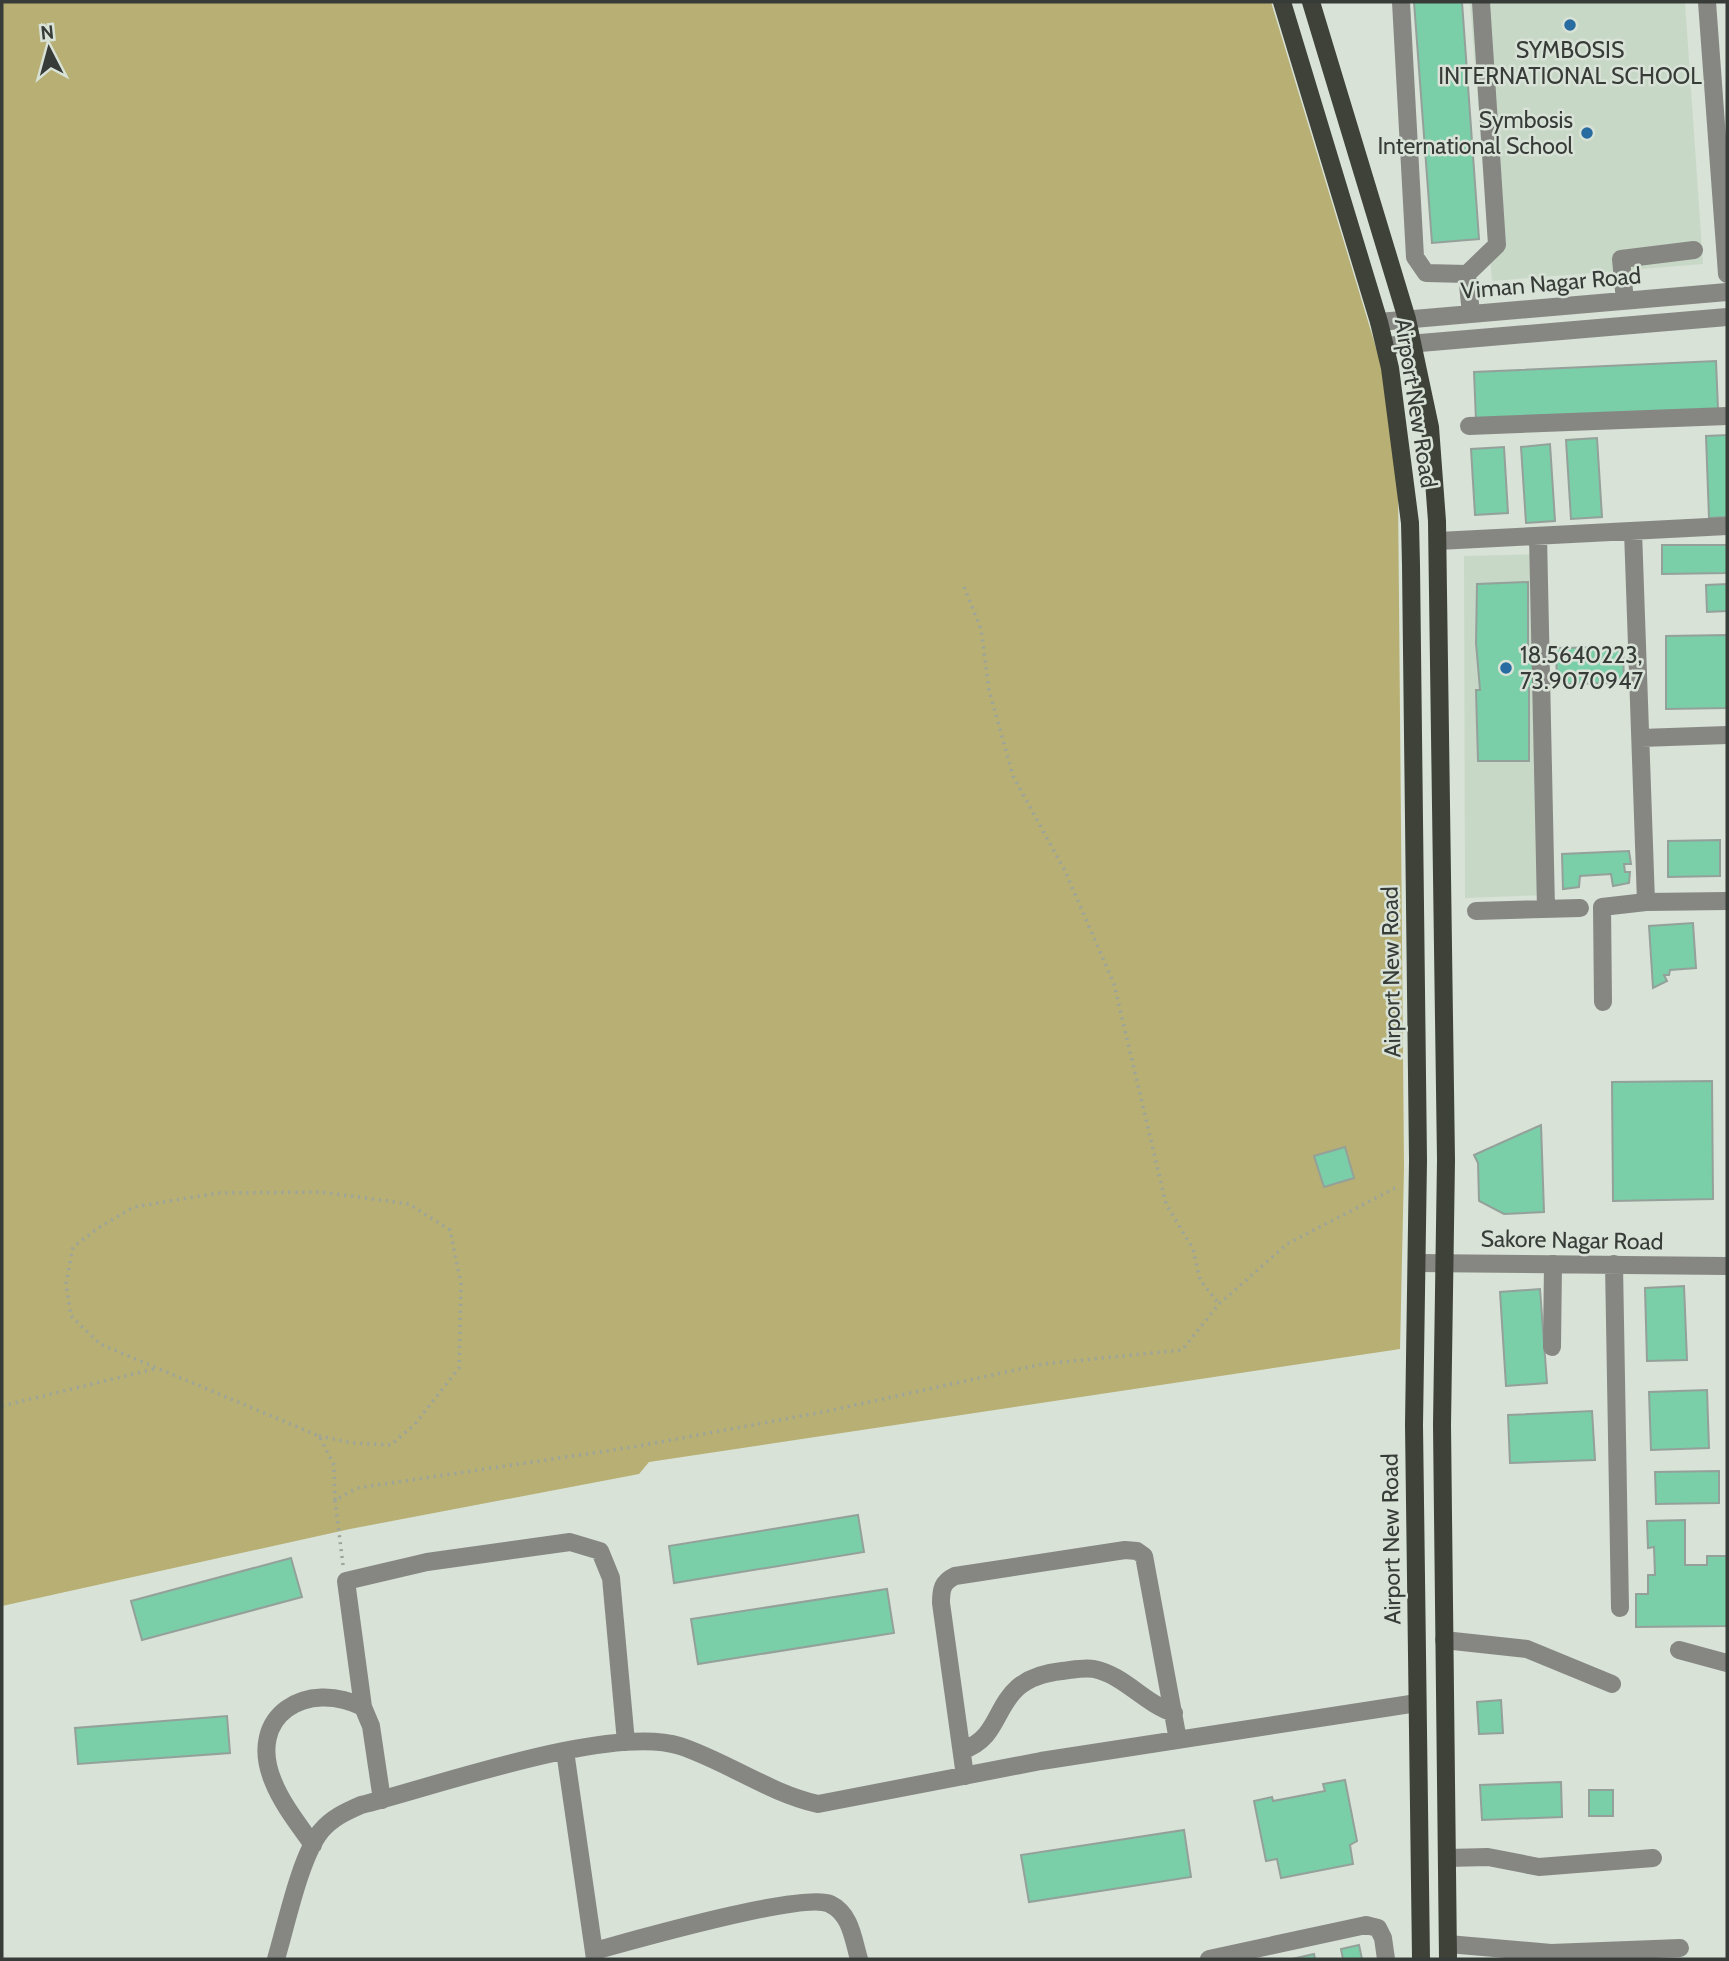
<svg xmlns="http://www.w3.org/2000/svg" width="1729" height="1961" font-family="Cabin,sans-serif">
<style>
.built{fill:#c8d8c7}
.green{fill:#b7af73}
.building{fill:#7acea8;stroke:#94a19a;stroke-width:2}
.lines{fill:none;stroke-linecap:round;stroke-linejoin:round}
.path{stroke:#9ca49c;stroke-width:3.5;stroke-dasharray:2 5;stroke-linecap:butt}
.minor{stroke:#868782;stroke-width:18}
.major{stroke:#3f4239;stroke-width:18}
.poi-dot{fill:#286ba0;stroke:#d8e2d7;stroke-width:2.5}
.labels{text-anchor:middle;stroke-width:5;stroke-linejoin:round;paint-order:stroke}
.poi-label{font-size:23px;fill:#383c38;stroke:#d8e2d7}
.street-label{font-size:23px;fill:#383c38;stroke:#d8e2d7}
</style>
<rect width="100%" height="100%" fill="#d8e2d7"/>
<path class="built" d="M1470,2H1685L1703,264L1492,281Z
M1544,554L1548,895L1465,898L1464,556Z"/>
<path class="green" d="M2,2H1271L1384,374L1398,489L1404,1168L1400,1349L649,1462L639,1474L350,1529L2,1606Z"/>
<path class="building" d="M1414,2H1462L1479,239L1432,243Z
M1716,361L1718,409L1476,421L1474,372Z
M1727,435V517L1709,518L1706,436Z
M1597,438L1602,517L1571,519L1566,440Z
M1550,444L1555,521L1526,523L1521,447Z
M1504,447L1508,513L1475,515L1471,449Z
M1662,545H1727V573L1662,574Z
M1528,582V649H1532L1534,687L1529,688V761H1478L1476,690H1480L1476,643L1477,584Z
M1727,584V611L1707,612L1706,585Z
M1727,635V708L1666,709V636Z
M1623,647L1624,683L1557,684L1556,648Z
M1720,840V876L1668,877V841Z
M1629,851L1631,864H1624L1625,872H1630L1629,883L1613,886L1611,874L1580,876L1579,887L1563,889L1562,854Z
M1693,923L1696,968L1670,970L1669,975H1664L1667,981L1653,988L1649,926Z
M1712,1081L1713,1199L1613,1201L1612,1082Z
M1541,1125L1544,1212L1504,1214L1479,1201L1478,1163L1474,1155Z
M1345,1147L1354,1178L1324,1187L1314,1156Z
M1684,1286L1687,1360L1647,1361L1645,1288Z
M1540,1289L1547,1383L1506,1386L1500,1292Z
M1707,1390L1709,1448L1651,1450L1649,1392Z
M1592,1411L1595,1460L1510,1463L1508,1415Z
M1719,1471V1503L1656,1504L1655,1472Z
M858,1515L864,1552L674,1583L669,1546Z
M1685,1520V1565H1707V1556H1727V1626L1636,1627V1594H1648V1575H1655L1654,1547L1648,1548L1647,1521Z
M291,1558L302,1597L142,1640L131,1601Z
M887,1589L894,1633L698,1664L691,1619Z
M1501,1700L1503,1733L1479,1734L1477,1702Z
M227,1716L230,1753L78,1764L75,1728Z
M1345,1780L1357,1841L1350,1845L1353,1864L1281,1878L1277,1859L1266,1861L1254,1801L1272,1797L1273,1801L1325,1791L1323,1784Z
M1561,1782L1562,1817L1482,1820L1480,1785Z
M1589,1790H1613V1816H1589Z
M1184,1830L1191,1877L1029,1902L1021,1855Z
M1359,1945L1362,1959H1343L1341,1949Z
M1314,1954L1315,1959H1292Z"/>
<g class="lines">
<path class="path" d="M964,587L981,629L989,690L1013,776L1065,871L1114,984L1166,1204L1193,1249L1200,1280L1219,1304
M2,1406L154,1369
M319,1436L353,1443L391,1445L415,1424L459,1368L461,1284L450,1230L409,1204L321,1192L218,1193L134,1207L98,1228L73,1247L66,1284L71,1316L100,1344L319,1436L334,1465L335,1500
M343,1565L335,1500L357,1488L633,1447L823,1412L1043,1364L1182,1350L1219,1304L1287,1244L1399,1186"/>
<path class="minor" d="M1401,2L1415,257L1426,273L1467,274
M1707,2L1727,274
M1625,301L1621,259L1694,250
M1471,314L1467,274L1497,245L1481,2
M1379,322L1727,292
M1385,346L1727,317
M1469,426L1727,416
M1633,531L1646,902
M1538,536L1546,909
M1438,541L1727,526
M1641,738L1727,735
M1476,911L1580,908
M1603,1002L1602,907L1646,902L1727,901
M1417,1263L1727,1266
M1614,1264L1620,1608
M1552,1347L1553,1264
M1444,1640L1527,1649L1612,1684
M1679,1650L1727,1663
M963,1750C1011,1734 987,1679 1062,1671C1072,1670 1084,1667 1094,1669C1124,1675 1145,1704 1174,1713
M565,1751L595,1959
M965,1776L941,1603C941,1590 942,1582 955,1576L1125,1550L1137,1551L1144,1556L1178,1740
M382,1800L371,1726L363,1707L346,1581L427,1562L570,1542L600,1551L611,1578L626,1742
M313,1845C299,1825 282,1804 273,1781C246,1715 307,1679 363,1707
M1447,1858L1488,1857L1539,1867L1653,1858
M1448,1944L1551,1953L1680,1948
M594,1951C631,1941 805,1891 830,1904C851,1914 853,1939 859,1959
M276,1959C286,1926 300,1857 321,1831C332,1818 345,1812 361,1805C437,1786 610,1724 680,1746C728,1762 769,1793 818,1804L1041,1761L1417,1703
M1209,1959L1366,1925L1378,1928L1383,1938L1386,1959"/>
<path class="major" d="M1282,2L1379,322L1390,368L1410,523L1411,565L1418,1160L1414,1425L1421,1959
M1311,2L1407,319L1430,427L1437,521L1446,1160L1442,1425L1448,1959"/>
</g>
<g class="poi-dot">
<circle cx="1570" cy="25" r="7"/>
<circle cx="1587" cy="133" r="7"/>
<circle cx="1506" cy="668" r="7"/>
</g>
<g class="labels">
<g class="poi-label">
<text x="1570" y="58">SYMBOSIS<tspan x="1570" dy="26">INTERNATIONAL SCHOOL</tspan></text>
<text x="1573" y="128" text-anchor="end">Symbosis<tspan x="1573" dy="26">International School</tspan></text>
<text x="1520" y="663" text-anchor="start">18.5640223,<tspan x="1520" dy="26">73.9070947</tspan></text>
</g>
<g class="street-label">
<text transform="translate(1551 283) rotate(-5)" y="8">Viman Nagar Road</text>
<text transform="translate(1416 403) rotate(81)" y="8">Airport New Road</text>
<text transform="translate(1391 972) rotate(-91)" y="8">Airport New Road</text>
<text transform="translate(1572 1240) rotate(1)" y="8">Sakore Nagar Road</text>
<text transform="translate(1391 1539) rotate(-91)" y="8">Airport New Road</text>
</g>
</g>
<rect width="1729" height="1961" fill="none" stroke="#383c38" stroke-width="7"/>
<g transform="translate(49 49) rotate(354)" stroke="#d8e2d7" stroke-width="5" paint-order="stroke">
<path d="M0-5L12 26L0 18L-12 26Z" fill="#383c38"/>
<text y="-10" font-size="19" font-weight="bold" text-anchor="middle" fill="#383c38">N</text>
</g>
</svg>
